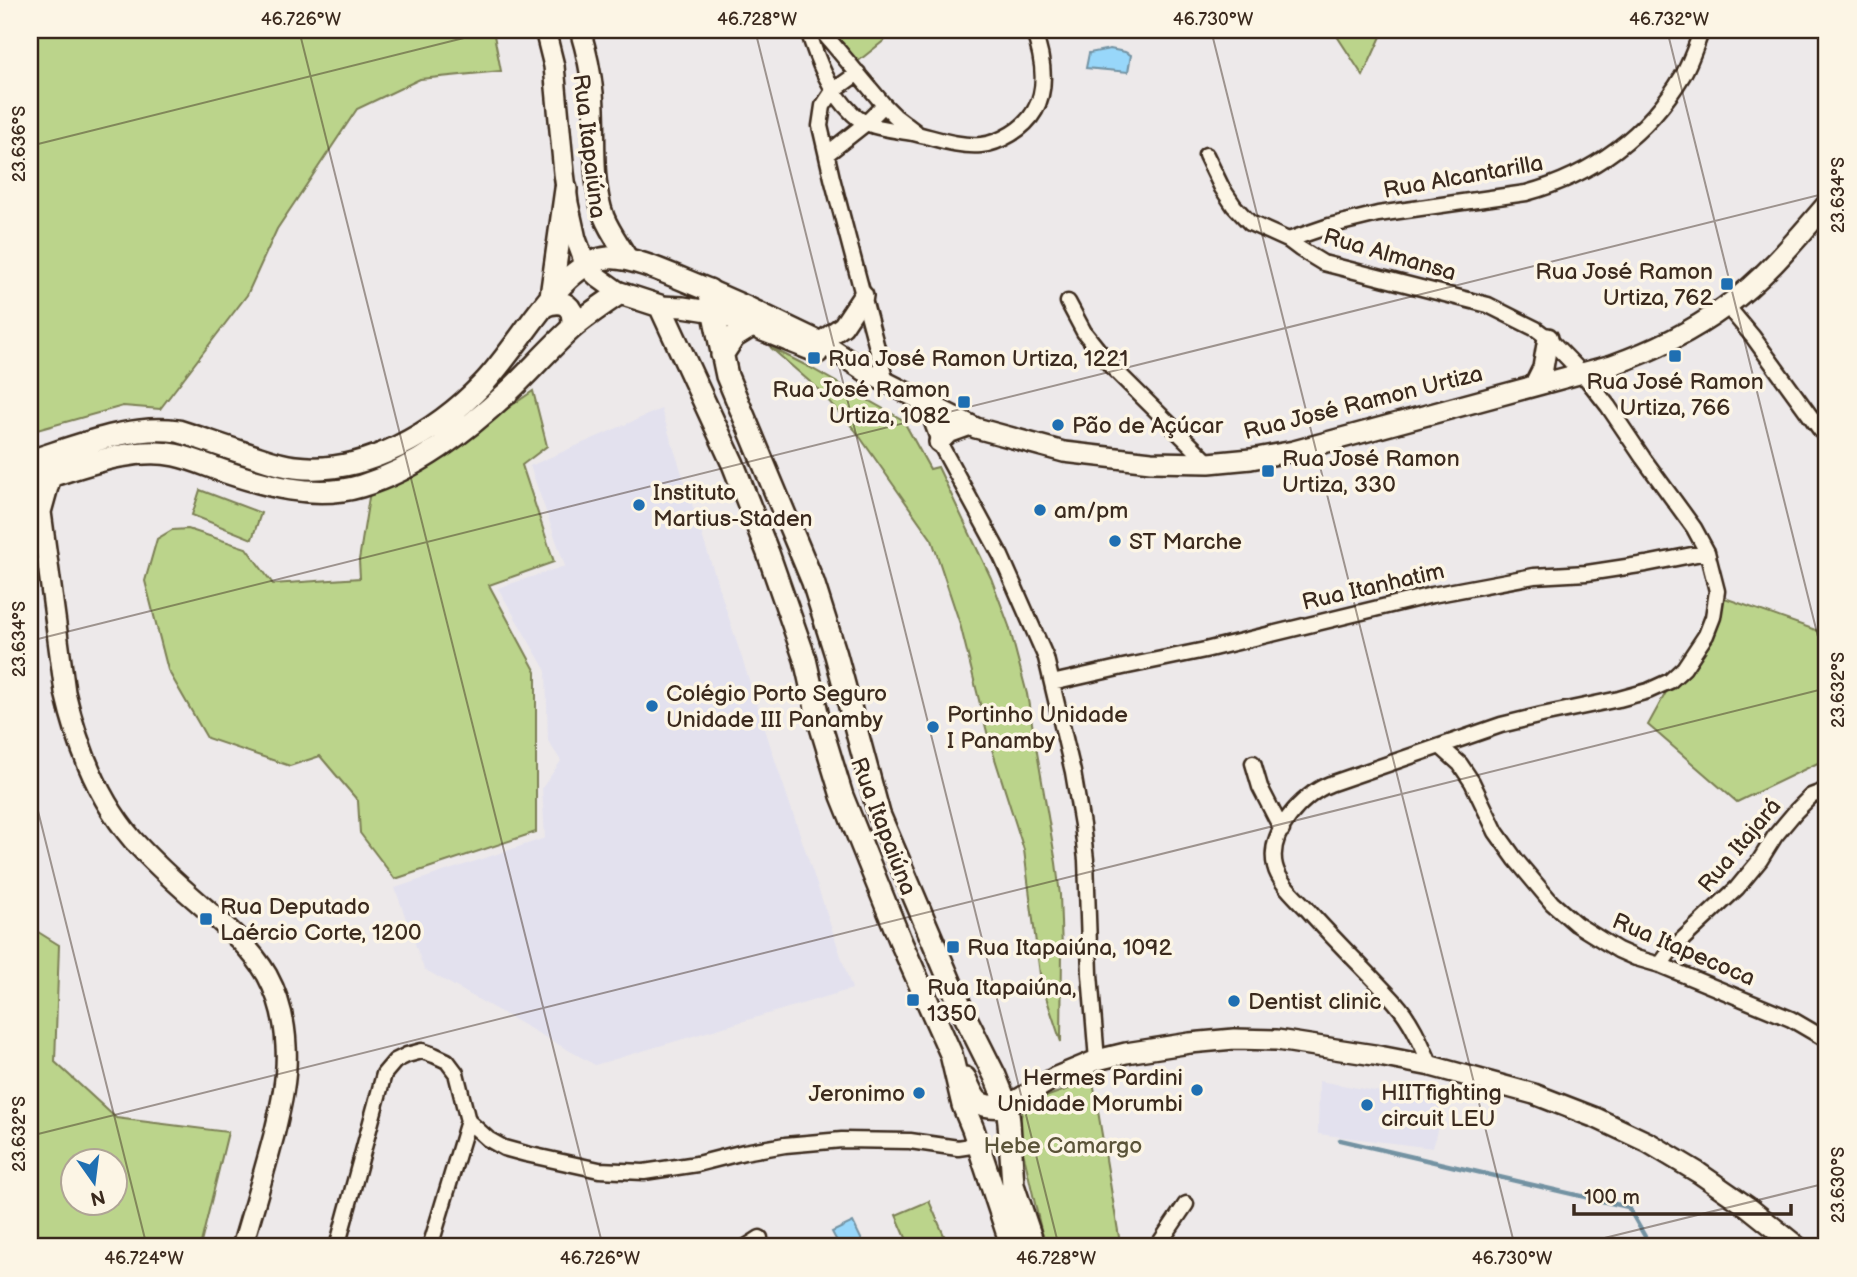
<svg xmlns="http://www.w3.org/2000/svg" width="1857" height="1277" font-family="'Balsamiq Sans',sans-serif">
<style>
.built{fill:#e3e1ee}
.green{fill:#bbd48b;stroke:#7b7f54;stroke-width:2;fill-rule:evenodd}
.water{fill:#98d7fa;stroke:#7392a2;stroke-width:2}
.lines{fill:none;stroke-linecap:round;stroke-linejoin:round}
.stream{stroke:#7392a2;stroke-width:4.5}
.street-casing{stroke:#3b2a1e;stroke-width:19}
.secondary-casing{stroke:#3b2a1e;stroke-width:24}
.primary-casing{stroke:#3b2a1e;stroke-width:26}
.street{stroke:#fcf5e5;stroke-width:14}
.secondary{stroke:#fcf5e5;stroke-width:19}
.primary{stroke:#fcf5e5;stroke-width:21}
.ticks{fill:none;stroke:#3b2a1e;stroke-width:2;stroke-opacity:0.45}
.poi-dot{fill:#1f6fb2;stroke:#fcf5e5;stroke-width:2.5}
.labels{text-anchor:middle;stroke-width:7;stroke-linejoin:round;paint-order:stroke}
.street-label{font-size:23px;fill:#3b2a1e;stroke:#fcf5e5}
.poi-label{font-size:23px;fill:#3b2a1e;stroke:#fcf5e5;text-anchor:start}
.park-label{font-size:23px;fill:#5b5439;stroke:#fcf5e5}
.neatline{fill:none;stroke:#3b2a1e;stroke-width:2.5}
.ticks-label{font-size:18px;text-anchor:middle;fill:#3b2a1e}
</style>
<rect width="100%" height="100%" fill="#ede9ea"/>
<filter id="ink" filterUnits="userSpaceOnUse"><feTurbulence type="fractalNoise" baseFrequency=".0143" numOctaves="2"/><feDisplacementMap in="SourceGraphic" scale="14" xChannelSelector="R" yChannelSelector="G"/><feConvolveMatrix kernelMatrix="1 2 1 2 8 2 1 2 1" color-interpolation-filters="sRGB"/></filter>
<g filter="url(#ink)">
<path class="built" d="M661,409L776,763L852,989L595,1065L424,969L395,888L545,838L542,788L561,761L548,741L546,671L498,588L565,566L530,466Z
M1319,1081L1443,1103L1433,1148L1318,1134Z"/>
<path class="green" d="M30,30H493L501,71L420,79L357,109L277,229L247,295L160,409L123,406L30,432Z
M826,30H887L891,35L856,63Z
M1334,30H1384L1363,76L1333,30Z
M770,347L809,367L903,420L930,469L938,467L991,578L1009,626L1027,694L1056,863L1060,895L1062,949L1061,1042L1041,982L1024,850L989,740L960,624L932,540L855,430L817,388Z
M533,391L547,446L522,465L554,562L489,585L536,672V832L395,879L360,833L358,801L320,756L290,766L207,738L168,670L145,581L157,539L172,530L188,529L246,548L273,584L360,578L359,560L370,491L399,483Z
M200,490L261,513L252,539L192,515Z
M1719,596L1827,634L1826,759L1737,802L1648,725Z
M30,927L59,945L55,1062L116,1118L228,1132L200,1247H30ZM74,1162H116V1204H74Z
M1093,1081L1120,1243L1099,1247H1045L1018,1130C1020,1123 1020,1115 1024,1109C1031,1099 1079,1086 1093,1081Z
M929,1201L949,1247H910L896,1215Z"/>
<path class="water" d="M1110,49L1125,52L1131,55L1128,72L1086,68L1089,53Z
M853,1222L865,1247H840L832,1232Z"/>
<g class="lines">
<path class="stream" d="M1340,1140L1628,1207L1651,1247"/>
<g class="street-casing">
<path id="street" d="M808,30C817,60 829,91 853,114C868,129 892,129 913,133C935,138 958,147 981,145C992,144 1001,140 1011,134C1051,110 1047,68 1033,30
M821,30L884,105L895,116L916,132
M858,73L833,91L823,106L820,126L832,178L886,382
M827,154L865,124L884,105
M1206,155L1222,188L1234,206L1250,223L1288,240L1300,249L1323,263L1488,305L1536,329L1548,338L1582,373L1608,406L1643,458L1694,528L1707,552L1717,591L1713,617L1706,635L1684,668L1670,681L1648,691L1619,699L1542,715L1501,725L1330,784C1301,795 1267,834 1275,866C1279,883 1296,897 1307,909C1335,941 1366,970 1395,1002C1412,1021 1421,1043 1431,1066
M1288,240L1329,226L1378,214L1526,193C1593,175 1648,134 1683,75C1691,61 1696,45 1702,30
M1068,302L1084,332L1111,366L1209,463
M1727,306L1753,337L1827,439
M925,403L939,442L1001,556L1046,658L1073,772L1082,825L1086,860L1090,974L1097,1060
M1052,683L1123,667L1205,650L1432,595L1534,576L1587,573L1646,564L1707,552
M1440,746L1460,764L1472,782L1496,832L1516,860L1552,903L1576,924L1618,950L1636,958L1660,965L1791,1019L1827,1040
M1253,763L1260,787L1282,830
M1660,965L1671,950L1737,888L1760,860L1775,836L1796,811L1811,796L1827,790
M337,1247L384,1074L395,1061L407,1055L422,1051L434,1055L447,1061L456,1073L468,1121L488,1139L504,1148L526,1154L599,1170L644,1172L697,1164L744,1152L785,1145L842,1140L910,1141L958,1148L978,1145
M430,1247L468,1121
M746,1247L760,1238
M1160,1247L1161,1241L1186,1204"/>
</g>
<g class="secondary-casing">
<path id="secondary" d="M545,30L554,66L564,173L568,203L576,239L586,266L599,278L620,293
M580,30C586,50 591,72 593,93C597,134 590,178 604,217C610,232 620,245 628,259
M709,290L750,308L821,342L868,373L976,428L1064,452L1151,462L1209,463L1251,459L1294,451L1612,365C1652,351 1691,332 1725,307C1764,279 1796,240 1827,204
M660,306L683,307L715,312L818,353
M821,342L843,326L863,296
M1534,386L1543,368L1548,338
M939,442L948,433L970,425
M51,476L41,512L65,692C77,745 97,798 133,840C153,862 176,883 198,902C223,924 250,946 267,975C279,997 285,1021 286,1046C288,1076 281,1106 274,1135C264,1173 253,1210 242,1247
M1007,1106L1056,1077L1097,1060L1126,1053L1190,1043L1234,1039L1277,1040L1374,1055L1431,1066L1534,1094L1596,1118L1649,1143L1699,1173L1748,1207L1798,1247"/>
</g>
<g class="primary-casing">
<path id="primary" d="M551,296L566,189
M544,306C564,298 576,306 572,328
M722,355L734,337L750,327
M30,461C75,447 130,424 178,431C200,438 222,446 244,453C261,458 276,465 295,467C364,476 437,432 483,384C502,364 522,334 539,312C555,291 580,260 608,258C633,255 684,281 709,290L727,376L813,582L836,655L879,814L963,1012L995,1076L1007,1106L1009,1122L1013,1185L1034,1247
M30,482C74,470 129,445 175,455C190,458 206,465 220,470C264,485 315,500 361,486C417,469 466,431 508,392C530,371 550,348 572,328C587,315 604,304 620,293L660,306L733,464L768,553L805,659L818,717L842,796L900,940L951,1054L963,1105L973,1129L1012,1247
M965,1078C976,1104 978,1108 1007,1106"/>
</g>
<use href="#street" class="street"/>
<use href="#secondary" class="secondary"/>
<use href="#primary" class="primary"/>
</g>
</g>
<path class="ticks" d="M299,30L603,1247M755,30L1059,1247M1211,30L1515,1247M1667,30L1827,673M30,146L496,30M30,641L1827,193M30,779L147,1247M30,1136L1827,688M1568,1247L1827,1183"/>
<g class="poi-dot">
<rect x="1720" y="277" width="14" height="14" rx="3.5"/>
<rect x="1668" y="349" width="14" height="14" rx="3.5"/>
<rect x="807" y="351" width="14" height="14" rx="3.5"/>
<rect x="957" y="395" width="14" height="14" rx="3.5"/>
<circle cx="1058" cy="425" r="7"/>
<rect x="1261" y="464" width="14" height="14" rx="3.5"/>
<circle cx="639" cy="505" r="7"/>
<circle cx="1040" cy="510" r="7"/>
<circle cx="1115" cy="541" r="7"/>
<circle cx="652" cy="706" r="7"/>
<circle cx="933" cy="727" r="7"/>
<rect x="199" y="912" width="14" height="14" rx="3.5"/>
<rect x="946" y="940" width="14" height="14" rx="3.5"/>
<rect x="906" y="993" width="14" height="14" rx="3.5"/>
<circle cx="1234" cy="1001" r="7"/>
<circle cx="1197" cy="1090" r="7"/>
<circle cx="919" cy="1093" r="7"/>
<circle cx="1367" cy="1105" r="7"/>
</g>
<g class="labels">
<g class="street-label">
<text transform="translate(590 146) rotate(83)" y="8">Rua Itapaiúna</text>
<text transform="translate(1463 176) rotate(-10)" y="8">Rua Alcantarilla</text>
<text transform="translate(1390 254) rotate(16)" y="8">Rua Almansa</text>
<text transform="translate(1363 402) rotate(-14)" y="8">Rua José Ramon Urtiza</text>
<text transform="translate(1373 586) rotate(-13)" y="8">Rua Itanhatim</text>
<text transform="translate(884 826) rotate(69)" y="8">Rua Itapaiúna</text>
<text transform="translate(1739 845) rotate(-50)" y="8">Rua Itajará</text>
<text transform="translate(1684 949) rotate(23)" y="8">Rua Itapecoca</text>
</g>
<g class="poi-label">
<text x="1713" y="279" text-anchor="end">Rua José Ramon<tspan x="1713" dy="26">Urtiza, 762</tspan></text>
<text x="828" y="366">Rua José Ramon Urtiza, 1221</text>
<text x="1675" y="389" text-anchor="middle">Rua José Ramon<tspan x="1675" dy="26">Urtiza, 766</tspan></text>
<text x="950" y="397" text-anchor="end">Rua José Ramon<tspan x="950" dy="26">Urtiza, 1082</tspan></text>
<text x="1072" y="433">Pão de Açúcar</text>
<text x="1282" y="466">Rua José Ramon<tspan x="1282" dy="26">Urtiza, 330</tspan></text>
<text x="653" y="500">Instituto<tspan x="653" dy="26">Martius-Staden</tspan></text>
<text x="1054" y="518">am/pm</text>
<text x="1129" y="549">ST Marche</text>
<text x="666" y="701">Colégio Porto Seguro<tspan x="666" dy="26">Unidade III Panamby</tspan></text>
<text x="947" y="722">Portinho Unidade<tspan x="947" dy="26">I Panamby</tspan></text>
<text x="220" y="914">Rua Deputado<tspan x="220" dy="26">Laércio Corte, 1200</tspan></text>
<text x="967" y="955">Rua Itapaiúna, 1092</text>
<text x="927" y="995">Rua Itapaiúna,<tspan x="927" dy="26">1350</tspan></text>
<text x="1248" y="1009">Dentist clinic</text>
<text x="1183" y="1085" text-anchor="end">Hermes Pardini<tspan x="1183" dy="26">Unidade Morumbi</tspan></text>
<text x="1381" y="1100">HIITfighting<tspan x="1381" dy="26">circuit LEU</tspan></text>
<text x="905" y="1101" text-anchor="end">Jeronimo</text>
</g>
<g class="park-label">
<text x="1063" y="1153">Hebe Camargo</text>
</g>
</g>
<rect width="1857" height="1277" fill="none" stroke="#fcf5e5" stroke-width="77"/>
<g transform="translate(94 1182) rotate(166)"><circle r="33" fill="#fcf5e5" stroke="#afa495" stroke-width="2"/>
<path d="M0-5L12 26L0 18L-12 26Z" fill="#1f6fb2"/>
<text y="-10" font-size="19" font-weight="bold" text-anchor="middle" fill="#3b2a1e">N</text>
</g>
<path d="M1574 1204v10h217v-10" fill="none" stroke="#3b2a1e" stroke-width="3.5"/>
<text x="1584" y="1204" font-size="21" fill="#3b2a1e" stroke="#fcf5e5" stroke-width="5" paint-order="stroke">100 m</text>
<rect x="38" y="38" width="1780" height="1200" class="neatline"/>
<g class="ticks-label">
<text x="301" y="25">46.726°W</text>
<text x="757" y="25">46.728°W</text>
<text x="1213" y="25">46.730°W</text>
<text x="1669" y="25">46.732°W</text>
<text transform="translate(19 144) rotate(-90)" y="6">23.636°S</text>
<text transform="translate(1838 195) rotate(-90)" y="6">23.634°S</text>
<text transform="translate(19 639) rotate(-90)" y="6">23.634°S</text>
<text transform="translate(1838 690) rotate(-90)" y="6">23.632°S</text>
<text transform="translate(19 1134) rotate(-90)" y="6">23.632°S</text>
<text transform="translate(1838 1185) rotate(-90)" y="6">23.630°S</text>
<text x="144" y="1264">46.724°W</text>
<text x="600" y="1264">46.726°W</text>
<text x="1056" y="1264">46.728°W</text>
<text x="1512" y="1264">46.730°W</text>
</g>
</svg>
